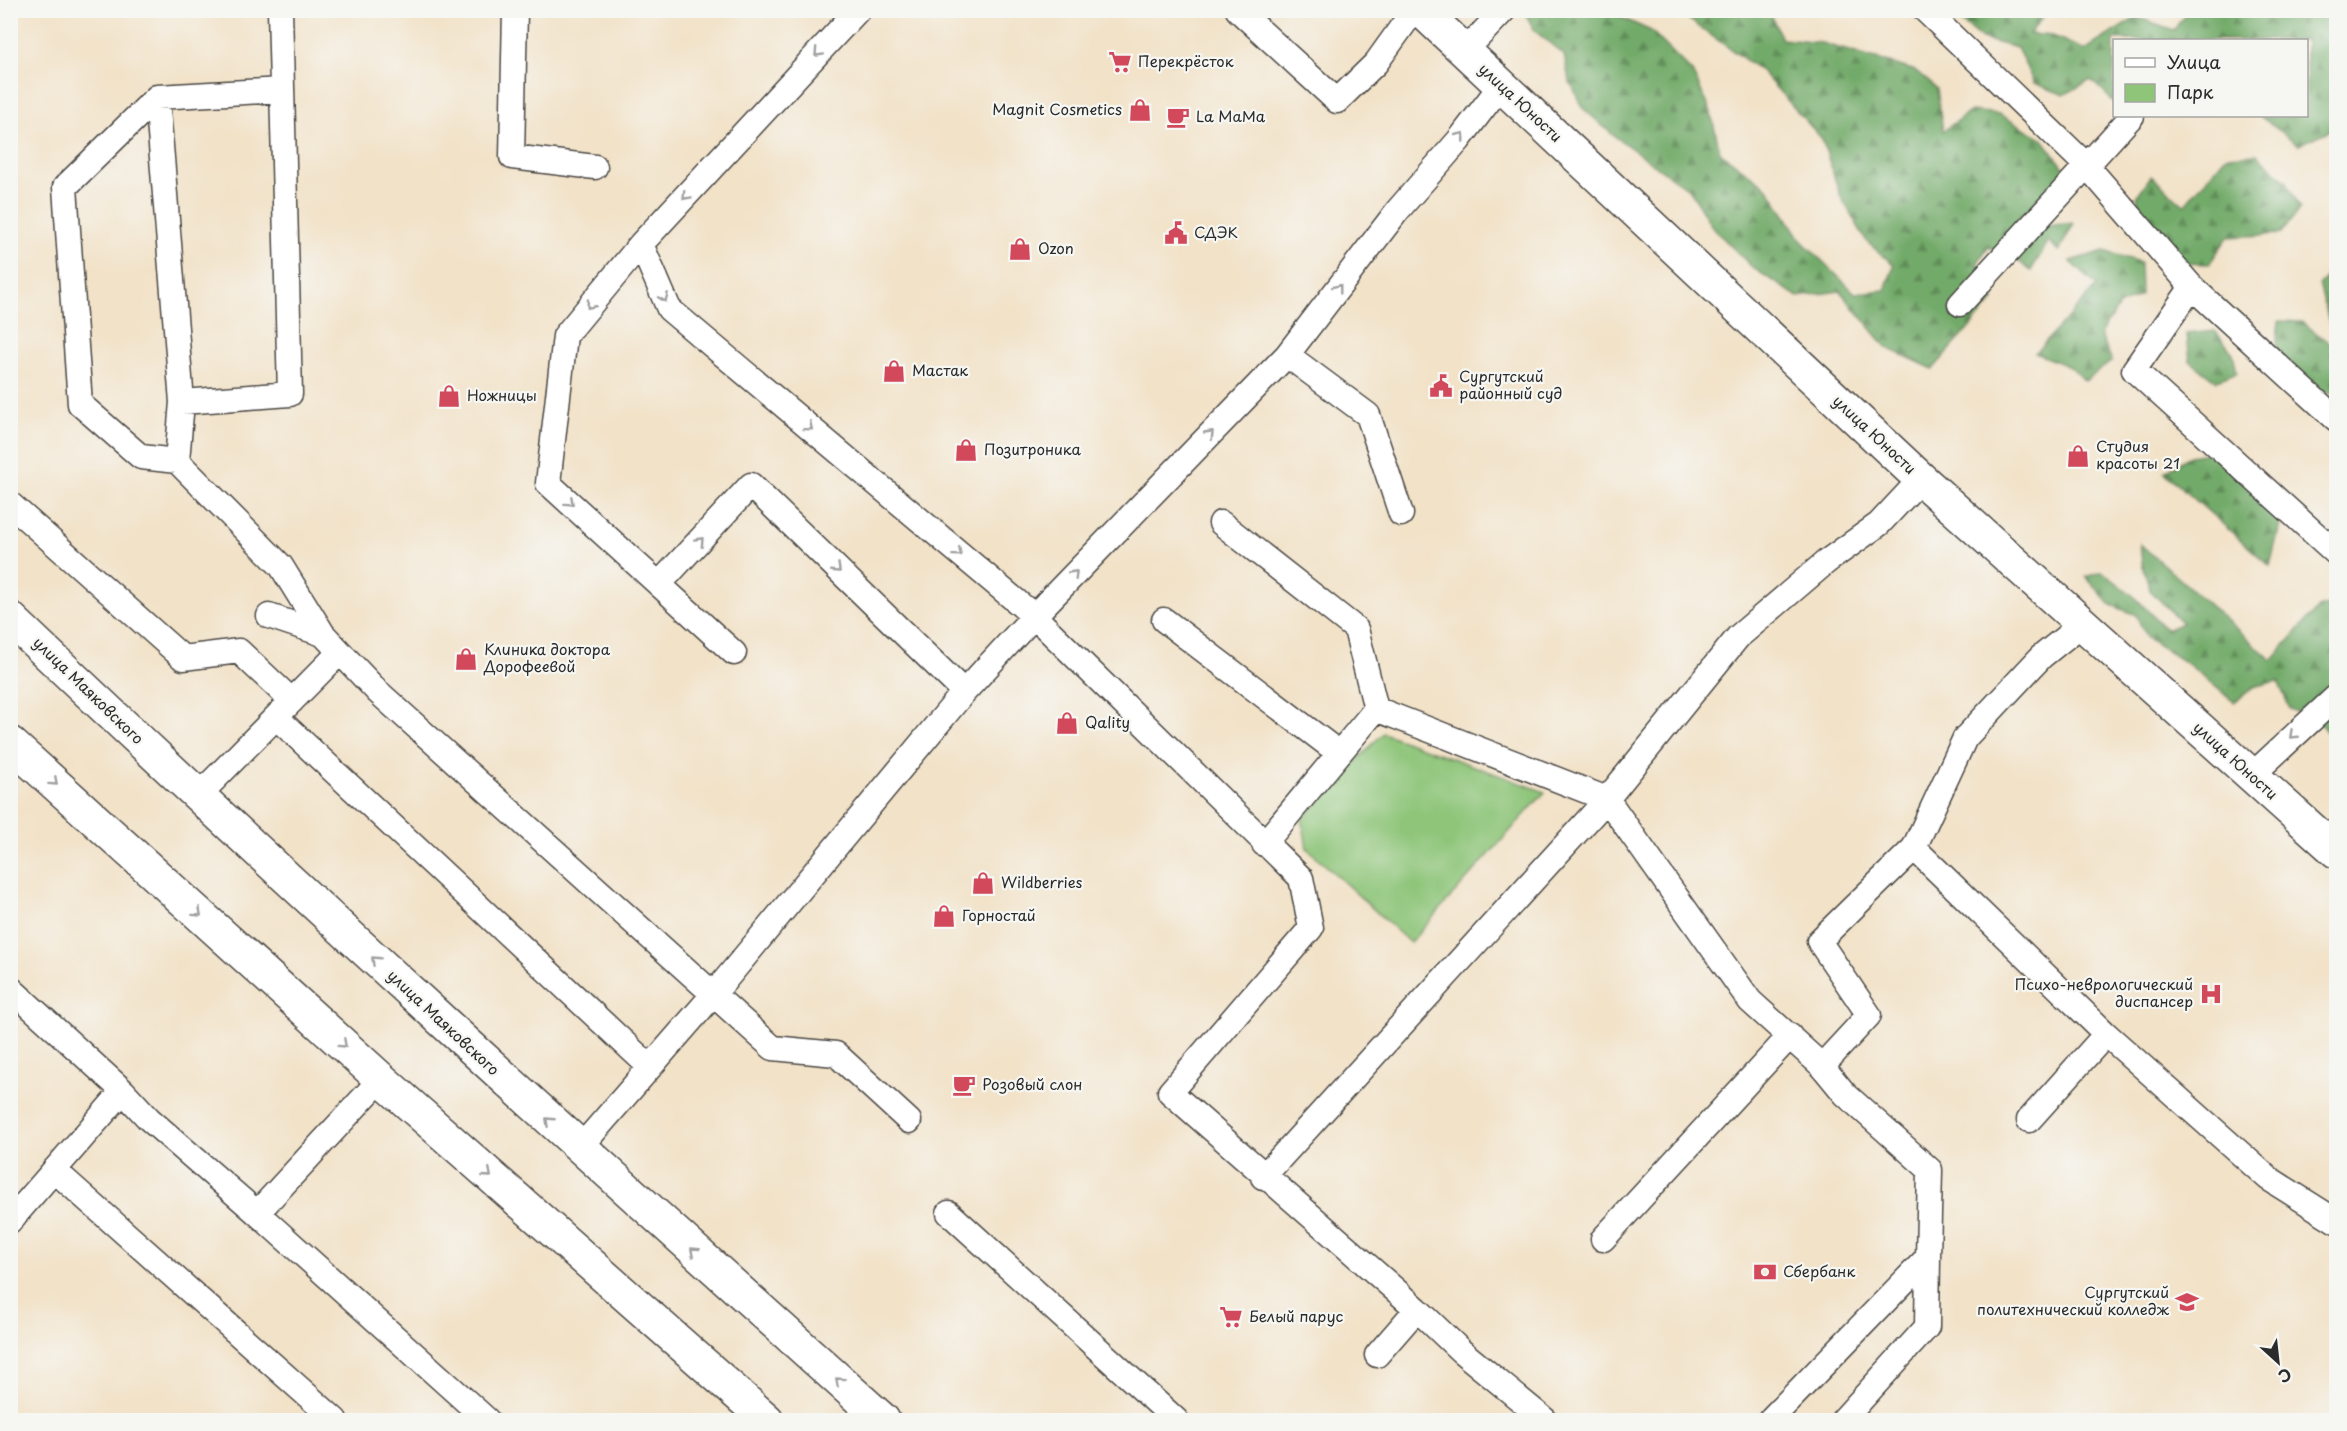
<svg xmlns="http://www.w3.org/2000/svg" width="2347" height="1431" font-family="'Playpen Sans',sans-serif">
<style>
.forest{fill:url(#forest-firs);stroke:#4e6a4a;stroke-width:1.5}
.green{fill:#8ec579;stroke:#5c7852;stroke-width:1.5}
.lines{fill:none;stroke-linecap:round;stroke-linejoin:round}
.lane-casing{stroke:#494643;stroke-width:27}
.secondary-casing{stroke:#494643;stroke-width:36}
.lane{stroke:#fff;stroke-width:24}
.secondary{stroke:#fff;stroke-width:33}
.oneway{stroke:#a0a0a0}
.labels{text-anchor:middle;stroke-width:4.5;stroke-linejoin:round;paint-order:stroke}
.poi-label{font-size:15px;fill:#2b2b2b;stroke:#f6f6f2;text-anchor:start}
.street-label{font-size:15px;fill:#2b2b2b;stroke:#f6f6f2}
</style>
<defs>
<pattern id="forest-firs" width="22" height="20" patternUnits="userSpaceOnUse" patternTransform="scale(1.5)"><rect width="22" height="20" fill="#72aa69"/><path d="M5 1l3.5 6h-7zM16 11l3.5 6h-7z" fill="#5e8b57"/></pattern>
</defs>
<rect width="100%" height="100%" fill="#f6f6f2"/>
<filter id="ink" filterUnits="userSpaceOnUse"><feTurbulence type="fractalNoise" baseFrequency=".0167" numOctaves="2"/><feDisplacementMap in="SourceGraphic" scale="12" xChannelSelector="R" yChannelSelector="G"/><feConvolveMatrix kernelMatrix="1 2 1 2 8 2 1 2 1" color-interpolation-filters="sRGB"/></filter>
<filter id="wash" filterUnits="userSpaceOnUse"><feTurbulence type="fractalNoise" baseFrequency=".008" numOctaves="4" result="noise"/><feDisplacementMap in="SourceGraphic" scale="24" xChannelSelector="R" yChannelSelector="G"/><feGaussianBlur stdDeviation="1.35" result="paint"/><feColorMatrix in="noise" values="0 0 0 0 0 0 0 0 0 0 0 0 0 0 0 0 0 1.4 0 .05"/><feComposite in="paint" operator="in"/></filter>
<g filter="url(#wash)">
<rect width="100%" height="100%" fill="#f2e2c8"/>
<path class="forest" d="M1527,11H1607L1651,31L1692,72L1710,109L1720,152L1768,188L1800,239L1855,293L1885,290L1894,265L1867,242L1840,195L1822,139L1761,71L1677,11H1769L1782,39L1822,43L1916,71L1937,89L1943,131L1971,111L1999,114L2042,138L2065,169L2026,213L2041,226L2074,223L2059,251L2048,242L2031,271L2013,257L1988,247L1978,262L1994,300L1933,369L1887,348L1840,291L1798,297L1753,268L1712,227L1690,190L1614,136L1584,109L1569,80L1564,55L1535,31L1526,15Z
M1949,11H2048L2029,34L2053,36L2085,50L2137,17L2174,30L2187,11H2336V108L2329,131L2299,145L2261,117L2306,116V40H2114V102L2091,80L2064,95L2034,83L2017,48L1982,39Z
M2257,154L2287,182L2300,208L2281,234L2228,237L2209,264L2180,263L2142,234L2137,196L2151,176L2184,205L2226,156Z
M2104,251L2140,262L2141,295L2119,306L2100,334L2112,361L2085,381L2070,367L2035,353L2097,286L2070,261Z
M2336,264V322L2331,329L2319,285Z
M2279,321L2302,322L2336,348V394L2301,389L2274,366Z
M2215,331L2233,353L2237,372L2216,381L2190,361L2187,334Z
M2220,451L2262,485L2280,525L2270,566L2164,472L2190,456Z
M2140,544L2272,660L2318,608L2336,603V748L2321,723L2290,709L2278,681L2256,686L2234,702L2188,664L2147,638L2136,615L2111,605L2086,577L2102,571L2136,598L2166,630L2182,623L2150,590L2142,563Z"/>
<path class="green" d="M1383,733L1545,792L1410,943L1307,848L1302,819Z"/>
</g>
<g filter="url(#ink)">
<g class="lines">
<g class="lane-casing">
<path id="lane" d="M515,10L512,157L595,167
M1238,10L1337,101L1376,63L1414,10
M1925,10L2087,166L2192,287L2336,419
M1465,51L1504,10
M281,90L157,97L65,187L80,404L141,457L177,461L281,566L323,634
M157,97L182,402L177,461
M641,244L669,309L1034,616L1301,878L1311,928L1170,1092L1417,1309L1461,1351L1545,1420
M2192,287L2134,370L2336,553
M1960,304L2132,116
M1287,355L1368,415L1401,514
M182,402L290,394L280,10
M10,504L183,658L239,651L292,701
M1221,523L1356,629L1376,709
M660,583L751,485L964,692
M269,616L323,634L378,692L773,1048L836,1054L909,1121
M1164,620L1339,753
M2082,624L2041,657L1965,738L1914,848L2106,1034L2268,1178L2336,1221
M734,653L548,483L565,336L641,244L858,10
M276,717L650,1067
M2251,776L2336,697
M198,796L340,652
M1264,844L1376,709L1607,799L1750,1001L1822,1066L1845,1094L1930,1170L1928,1257L1770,1420
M10,988L123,1091
M1822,1066L1869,1015L1819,941L1914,848
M2029,1120L2106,1034
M579,1149L712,996L964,692L1034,616L1287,355L1398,210L1459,140L1501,85
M54,1170L335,1420
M1263,1177L1607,799L1738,637L1826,562L1879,524L1921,479
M257,1213L487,1420
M949,1213L1176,1420
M10,1221L123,1091L149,1119L257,1213L381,1079
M1603,1239L1790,1036
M1377,1355L1417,1309
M1843,1420L1927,1327L1928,1257"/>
</g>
<g class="secondary-casing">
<path id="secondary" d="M1421,10L1921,479L2336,851
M10,618C297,891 589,1156 883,1420
M10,743L381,1079L767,1420"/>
</g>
<use href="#lane" class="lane"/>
<use href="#secondary" class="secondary"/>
</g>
<defs><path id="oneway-chevron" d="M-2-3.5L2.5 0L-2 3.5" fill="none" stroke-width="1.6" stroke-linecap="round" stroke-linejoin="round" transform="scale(1.5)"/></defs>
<g class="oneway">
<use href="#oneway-chevron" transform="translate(818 53) rotate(133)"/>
<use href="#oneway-chevron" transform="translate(1461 136) rotate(-51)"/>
<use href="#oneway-chevron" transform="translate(686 196) rotate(133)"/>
<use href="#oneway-chevron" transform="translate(1338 288) rotate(-52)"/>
<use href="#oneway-chevron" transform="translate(664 298) rotate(67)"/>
<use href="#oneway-chevron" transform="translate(590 305) rotate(130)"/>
<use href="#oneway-chevron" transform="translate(809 427) rotate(40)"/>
<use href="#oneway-chevron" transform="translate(1210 434) rotate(-46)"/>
<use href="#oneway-chevron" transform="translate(570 502) rotate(42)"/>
<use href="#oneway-chevron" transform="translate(700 541) rotate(-47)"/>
<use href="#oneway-chevron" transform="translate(958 553) rotate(40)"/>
<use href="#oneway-chevron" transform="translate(837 569) rotate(44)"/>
<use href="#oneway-chevron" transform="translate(1074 574) rotate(-46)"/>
<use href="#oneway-chevron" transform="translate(2293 735) rotate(137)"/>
<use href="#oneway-chevron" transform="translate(54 782) rotate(42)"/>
<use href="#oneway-chevron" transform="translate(198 913) rotate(42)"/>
<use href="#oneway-chevron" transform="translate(375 960) rotate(-137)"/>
<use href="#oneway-chevron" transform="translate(343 1044) rotate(42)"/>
<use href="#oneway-chevron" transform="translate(549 1121) rotate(-137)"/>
<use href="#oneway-chevron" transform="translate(488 1174) rotate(41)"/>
<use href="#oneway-chevron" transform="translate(694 1251) rotate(-138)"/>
<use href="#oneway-chevron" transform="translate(839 1381) rotate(-138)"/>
</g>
</g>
<defs>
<g id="supermarket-bare" transform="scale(1.8)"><path d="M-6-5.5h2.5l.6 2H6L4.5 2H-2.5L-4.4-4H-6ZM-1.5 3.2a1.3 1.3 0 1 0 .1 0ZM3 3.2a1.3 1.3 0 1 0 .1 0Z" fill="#d1495b" stroke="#f6f6f2" stroke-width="2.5" paint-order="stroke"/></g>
<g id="shop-bare" transform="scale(1.8)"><path d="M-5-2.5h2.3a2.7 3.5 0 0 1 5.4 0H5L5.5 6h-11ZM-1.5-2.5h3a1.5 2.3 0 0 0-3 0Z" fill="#d1495b" stroke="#f6f6f2" stroke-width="2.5" paint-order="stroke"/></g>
<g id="cafe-bare" transform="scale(1.8)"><path d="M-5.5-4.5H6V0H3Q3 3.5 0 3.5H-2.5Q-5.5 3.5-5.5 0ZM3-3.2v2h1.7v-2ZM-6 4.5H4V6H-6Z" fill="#d1495b" stroke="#f6f6f2" stroke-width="2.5" paint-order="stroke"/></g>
<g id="civic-bare" transform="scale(1.8)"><path d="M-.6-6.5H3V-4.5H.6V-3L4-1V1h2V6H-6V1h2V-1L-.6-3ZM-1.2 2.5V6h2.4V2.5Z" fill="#d1495b" stroke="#f6f6f2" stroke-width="2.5" paint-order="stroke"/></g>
<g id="hospital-bare" transform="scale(1.8)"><path d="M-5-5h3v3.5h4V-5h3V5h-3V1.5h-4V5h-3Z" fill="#d1495b" stroke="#f6f6f2" stroke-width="2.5" paint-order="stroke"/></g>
<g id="bank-bare" transform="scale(1.8)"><path d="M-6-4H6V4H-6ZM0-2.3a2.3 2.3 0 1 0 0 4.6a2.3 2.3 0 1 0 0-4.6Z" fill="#d1495b" stroke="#f6f6f2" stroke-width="2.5" paint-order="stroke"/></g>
<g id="university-bare" transform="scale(1.8)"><path d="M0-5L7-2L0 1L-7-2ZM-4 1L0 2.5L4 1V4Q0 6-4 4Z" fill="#d1495b" stroke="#f6f6f2" stroke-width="2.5" paint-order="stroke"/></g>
</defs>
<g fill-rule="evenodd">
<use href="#supermarket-bare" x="1120" y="62"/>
<use href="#shop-bare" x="1140" y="110"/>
<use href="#cafe-bare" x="1178" y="117"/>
<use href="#civic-bare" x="1176" y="233"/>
<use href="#shop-bare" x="1020" y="249"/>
<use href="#shop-bare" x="894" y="371"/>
<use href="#civic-bare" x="1441" y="386"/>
<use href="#shop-bare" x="449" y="396"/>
<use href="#shop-bare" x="966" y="450"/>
<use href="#shop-bare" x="2078" y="456"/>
<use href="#shop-bare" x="466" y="659"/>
<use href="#shop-bare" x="1067" y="723"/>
<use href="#shop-bare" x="983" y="883"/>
<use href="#shop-bare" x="944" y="916"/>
<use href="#hospital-bare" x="2211" y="994"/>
<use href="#cafe-bare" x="964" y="1085"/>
<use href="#bank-bare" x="1765" y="1272"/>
<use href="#university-bare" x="2187" y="1302"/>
<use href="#supermarket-bare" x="1231" y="1317"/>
</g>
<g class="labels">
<g class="poi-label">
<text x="1138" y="67">Перекрёсток</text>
<text x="1122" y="115" text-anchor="end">Magnit Cosmetics</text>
<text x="1196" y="122">La MaMa</text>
<text x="1194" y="238">СДЭК</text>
<text x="1038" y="254">Ozon</text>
<text x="912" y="376">Мастак</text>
<text x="1459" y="382">Сургутский<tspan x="1459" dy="17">районный суд</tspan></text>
<text x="467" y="401">Ножницы</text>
<text x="2096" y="452">Студия<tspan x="2096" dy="17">красоты 21</tspan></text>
<text x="984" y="455">Позитроника</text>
<text x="484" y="655">Клиника доктора<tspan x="484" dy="17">Дорофеевой</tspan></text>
<text x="1085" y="728">Qality</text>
<text x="1001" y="888">Wildberries</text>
<text x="962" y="921">Горностай</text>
<text x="2193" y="990" text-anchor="end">Психо-неврологический<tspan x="2193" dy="17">диспансер</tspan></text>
<text x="982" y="1090">Розовый слон</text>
<text x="1783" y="1277">Сбербанк</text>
<text x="2169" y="1298" text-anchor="end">Сургутский<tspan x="2169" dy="17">политехнический колледж</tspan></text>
<text x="1249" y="1322">Белый парус</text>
</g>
<g class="street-label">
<text transform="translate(1520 103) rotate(43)" y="5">улица Юности</text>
<text transform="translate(1874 435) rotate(43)" y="5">улица Юности</text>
<text transform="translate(88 691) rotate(44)" y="5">улица Маяковского</text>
<text transform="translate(2235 761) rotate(42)" y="5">улица Юности</text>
<text transform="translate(443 1023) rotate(43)" y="5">улица Маяковского</text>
</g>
</g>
<rect width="2347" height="1431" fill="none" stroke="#f6f6f2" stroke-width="36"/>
<rect x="2113" y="39" width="195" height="78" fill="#f6f6f2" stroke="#a5a5a2" stroke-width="1.5"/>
<rect x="2125" y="58" width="30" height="9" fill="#ffffff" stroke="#a5a5a2" stroke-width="1.5"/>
<text x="2167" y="69" font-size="18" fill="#2b2b2b">Улица</text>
<rect x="2125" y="84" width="30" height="18" fill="#8ec579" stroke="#a5a5a2" stroke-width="1.5"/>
<text x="2167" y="99" font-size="18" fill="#2b2b2b">Парк</text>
<g transform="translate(2278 1362) rotate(153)" stroke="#f6f6f2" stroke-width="4.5" paint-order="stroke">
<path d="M0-4.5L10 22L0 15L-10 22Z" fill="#2b2b2b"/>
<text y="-9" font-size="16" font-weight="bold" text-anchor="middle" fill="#2b2b2b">С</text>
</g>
</svg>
